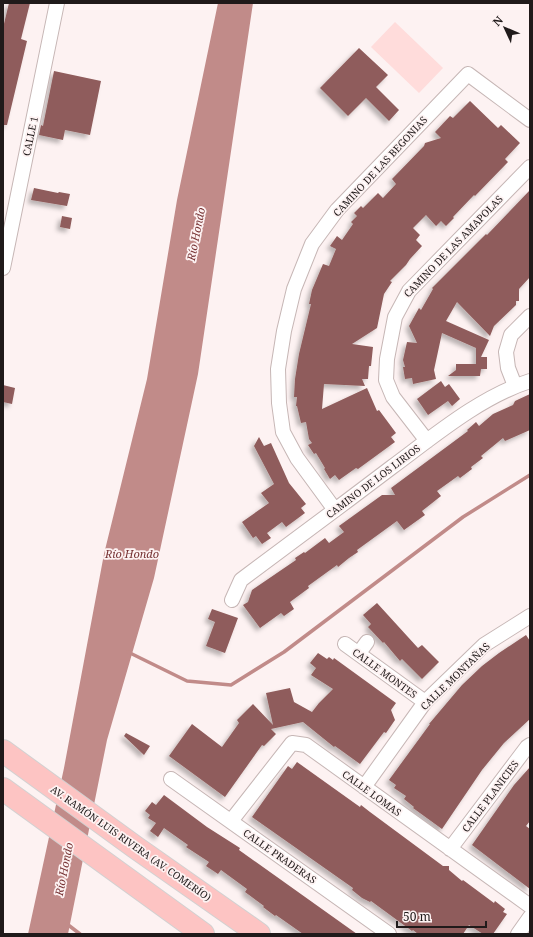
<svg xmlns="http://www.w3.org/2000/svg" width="533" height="937" font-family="'Noto Serif',serif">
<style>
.green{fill:#ffdcdb}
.water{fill:#c18b89}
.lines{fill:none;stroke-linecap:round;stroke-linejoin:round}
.stream{stroke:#c18b89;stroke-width:3.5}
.building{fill:#8f5c5b;filter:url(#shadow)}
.minor-casing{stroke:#c6b6b5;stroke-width:16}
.primary-casing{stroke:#d2d1d1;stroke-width:24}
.minor{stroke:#fff;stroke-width:14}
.primary{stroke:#fdc4c3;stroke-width:22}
.labels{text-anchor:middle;stroke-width:3.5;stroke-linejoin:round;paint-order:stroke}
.street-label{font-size:10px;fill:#201a1a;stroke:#fdf2f2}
.water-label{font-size:11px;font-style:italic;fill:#763233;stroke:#fdf2f2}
</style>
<defs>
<filter id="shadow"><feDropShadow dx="-3.5" dy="3.5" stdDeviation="2" flood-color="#0004"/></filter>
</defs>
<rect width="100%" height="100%" fill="#fdf2f2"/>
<path class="green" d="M395,22L443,68L419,93L371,47Z"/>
<path class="water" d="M218,3H253L198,374L154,578L107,740L68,934H28L64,768L104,554L147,379L177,200Z"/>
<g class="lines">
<path class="stream" d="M128,652L187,681L231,685L284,652L463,517L530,475
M67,924L80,934"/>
</g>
<path class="building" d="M9,3H30L21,39L27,41L7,125H3V28Z
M359,48L388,75L376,87L399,110L389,121L366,98L348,116L320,88Z
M54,71L101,81L90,135L65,130L63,140L39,135L41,125L43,126Z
M470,101L498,128L501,125L520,143L505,159L508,162L475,196L474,195L453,217L454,218L446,226L441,221L436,226L426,215L413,228L420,235L416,240L422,246L410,259L406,265L390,281L392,282L384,294L377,328L352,344L373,347L371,366H369L368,379H362L365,386L324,384L322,409L367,388L377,411L379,410L396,433L391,437L395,442L358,469L356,468L339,480L335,475L330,479L324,469L325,468L316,453L314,454L308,445L312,443L309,439L306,422L301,423L297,406H296L297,397H294L295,379L299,354L311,304H309L312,290L323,264L329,266L336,249L330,246L337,236L342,240L353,224L351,222L357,216L354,213L361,206L363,208L378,193L383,198L396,184L392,179L424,146L425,143L441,138L435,132L450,116L453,118Z
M34,188L58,193L59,192L70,194L67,206L31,200Z
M530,190V277L519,289V301H516V305L494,326L490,336L457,302L446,321L489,340L481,357H487V369H481L480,376H448L456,370V364H476V348L442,333L434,370L436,379L413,384L412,378L405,379L403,367H405L403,360L407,342L417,343L409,326L419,308L421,310L433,289L432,288L486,234L487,235Z
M62,216L72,218L70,229L60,227Z
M441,381L445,387L449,384L460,399L452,406L448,401L428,415L417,399Z
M3,385L15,388L12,404L3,402Z
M530,394V430L505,441L503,438L481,456L483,458L471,467L472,469L460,478L458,476L437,491L441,496L422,511L425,515L404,530L397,521L357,550L358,552L349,558L338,567L337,565L308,586L309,588L290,602L294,609L284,616L281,613L260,628L243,605L248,602L252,590L296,560L295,558L304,552L305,553L325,538L329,543L344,532L339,526L382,495H395L391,488L468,431L467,430L476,422L479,426L493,414L513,405L515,401Z
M259,437L264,446L271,443L289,483L306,504L301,508L305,513L286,527L282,522L267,533L271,538L262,544L256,536L253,538L242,522L269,503L261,493L274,484L254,446Z
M377,603L418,648L422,645L439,662L422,679L402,659L400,661L384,642L383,643L368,627L371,624L363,615Z
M212,609L238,618L225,653L206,646L215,622L208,619Z
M526,635L530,641V719L504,743L482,770L442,829L413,808L414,807L404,799L406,796L394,788L396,785L389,780L430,724H429L462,685L482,666L499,653Z
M318,653L327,659L329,657L333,660L334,658L396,703L391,710L395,720L386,733L384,732L360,764L335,746L334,747L303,722L271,729L276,734L264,746L262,745L225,797L169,756L192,724L222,747L239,723L237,720L253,704L273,725L266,693L290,688L294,702L312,712L319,703L333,689L311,675L316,668L310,663Z
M126,733L150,746L144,755L124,736Z
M297,762L360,807L361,805L370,812L443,866H449V870L462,881L463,880L494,903L495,901L505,909L503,912L507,914L493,934H483L469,925L463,934H418L413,930L412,931L371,901L370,902L362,898L352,890L353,888L252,817L288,766L292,769Z
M530,767V821L526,826L530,829V889L472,845L514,785Z
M164,795L207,827L240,848L239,850L357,934H303L276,915L275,916L263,907L264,906L245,892L247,889L221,870L218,874L206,866L209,862L186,847L188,845L164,828L158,837L150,831L156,823L148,818L150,815L145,811L152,802L156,805Z"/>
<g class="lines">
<g class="minor-casing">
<path id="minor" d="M3,268L57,3
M515,386L508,368L506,352L511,335L530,316
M427,441L393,397L386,380L387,359L395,317L409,291L530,167
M335,510L297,458L283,432L279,403L278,369L284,331L294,289L312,244L337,210L468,74L530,120
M232,600L241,580C292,542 342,505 392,467C434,436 480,397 530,381
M345,644L425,702
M359,653L367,642
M171,779L389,934
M364,787L425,702L484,645L530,616
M231,821L292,743L306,745L530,906
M450,849L527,747L530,745
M518,934L530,917"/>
</g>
<g class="primary-casing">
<path id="primary" d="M3,751L135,847L259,934
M3,789L203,934"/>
</g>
<use href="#minor" class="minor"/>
<use href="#primary" class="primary"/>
</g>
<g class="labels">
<g class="street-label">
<text transform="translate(30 136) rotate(-78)" y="4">CALLE 1</text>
<text transform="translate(380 166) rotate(-47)" y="4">CAMINO DE LAS BEGONIAS</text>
<text transform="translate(453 246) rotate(-46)" y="4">CAMINO DE LAS AMAPOLAS</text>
<text transform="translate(373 481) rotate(-37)" y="4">CAMINO DE LOS LIRIOS</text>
<text transform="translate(385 673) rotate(36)" y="4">CALLE MONTES</text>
<text transform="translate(455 676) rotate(-44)" y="4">CALLE MONTAÑAS</text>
<text transform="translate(372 793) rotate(36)" y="4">CALLE LOMAS</text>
<text transform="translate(490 796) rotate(-53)" y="4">CALLE PLANICIES</text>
<text transform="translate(131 843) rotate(35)" y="4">AV. RAMÓN LUIS RIVERA (AV. COMERÍO)</text>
<text transform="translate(280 856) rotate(35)" y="4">CALLE PRADERAS</text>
</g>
<g class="water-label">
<text transform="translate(196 234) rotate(-79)" y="4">Río Hondo</text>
<text x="132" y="558">Río Hondo</text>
<text transform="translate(64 869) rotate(-79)" y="4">Río Hondo</text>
</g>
</g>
<rect width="533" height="937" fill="none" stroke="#201a1a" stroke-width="8"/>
<g transform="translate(505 28) rotate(314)" stroke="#fdf2f2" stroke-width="3" paint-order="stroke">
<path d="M0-3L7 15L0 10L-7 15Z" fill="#201a1a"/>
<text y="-6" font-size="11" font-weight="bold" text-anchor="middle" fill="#201a1a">N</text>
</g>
<path d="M397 921v6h89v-6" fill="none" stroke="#201a1a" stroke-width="2"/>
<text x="403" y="921" font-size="12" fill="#201a1a" stroke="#fdf2f2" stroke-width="3" paint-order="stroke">50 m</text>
</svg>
